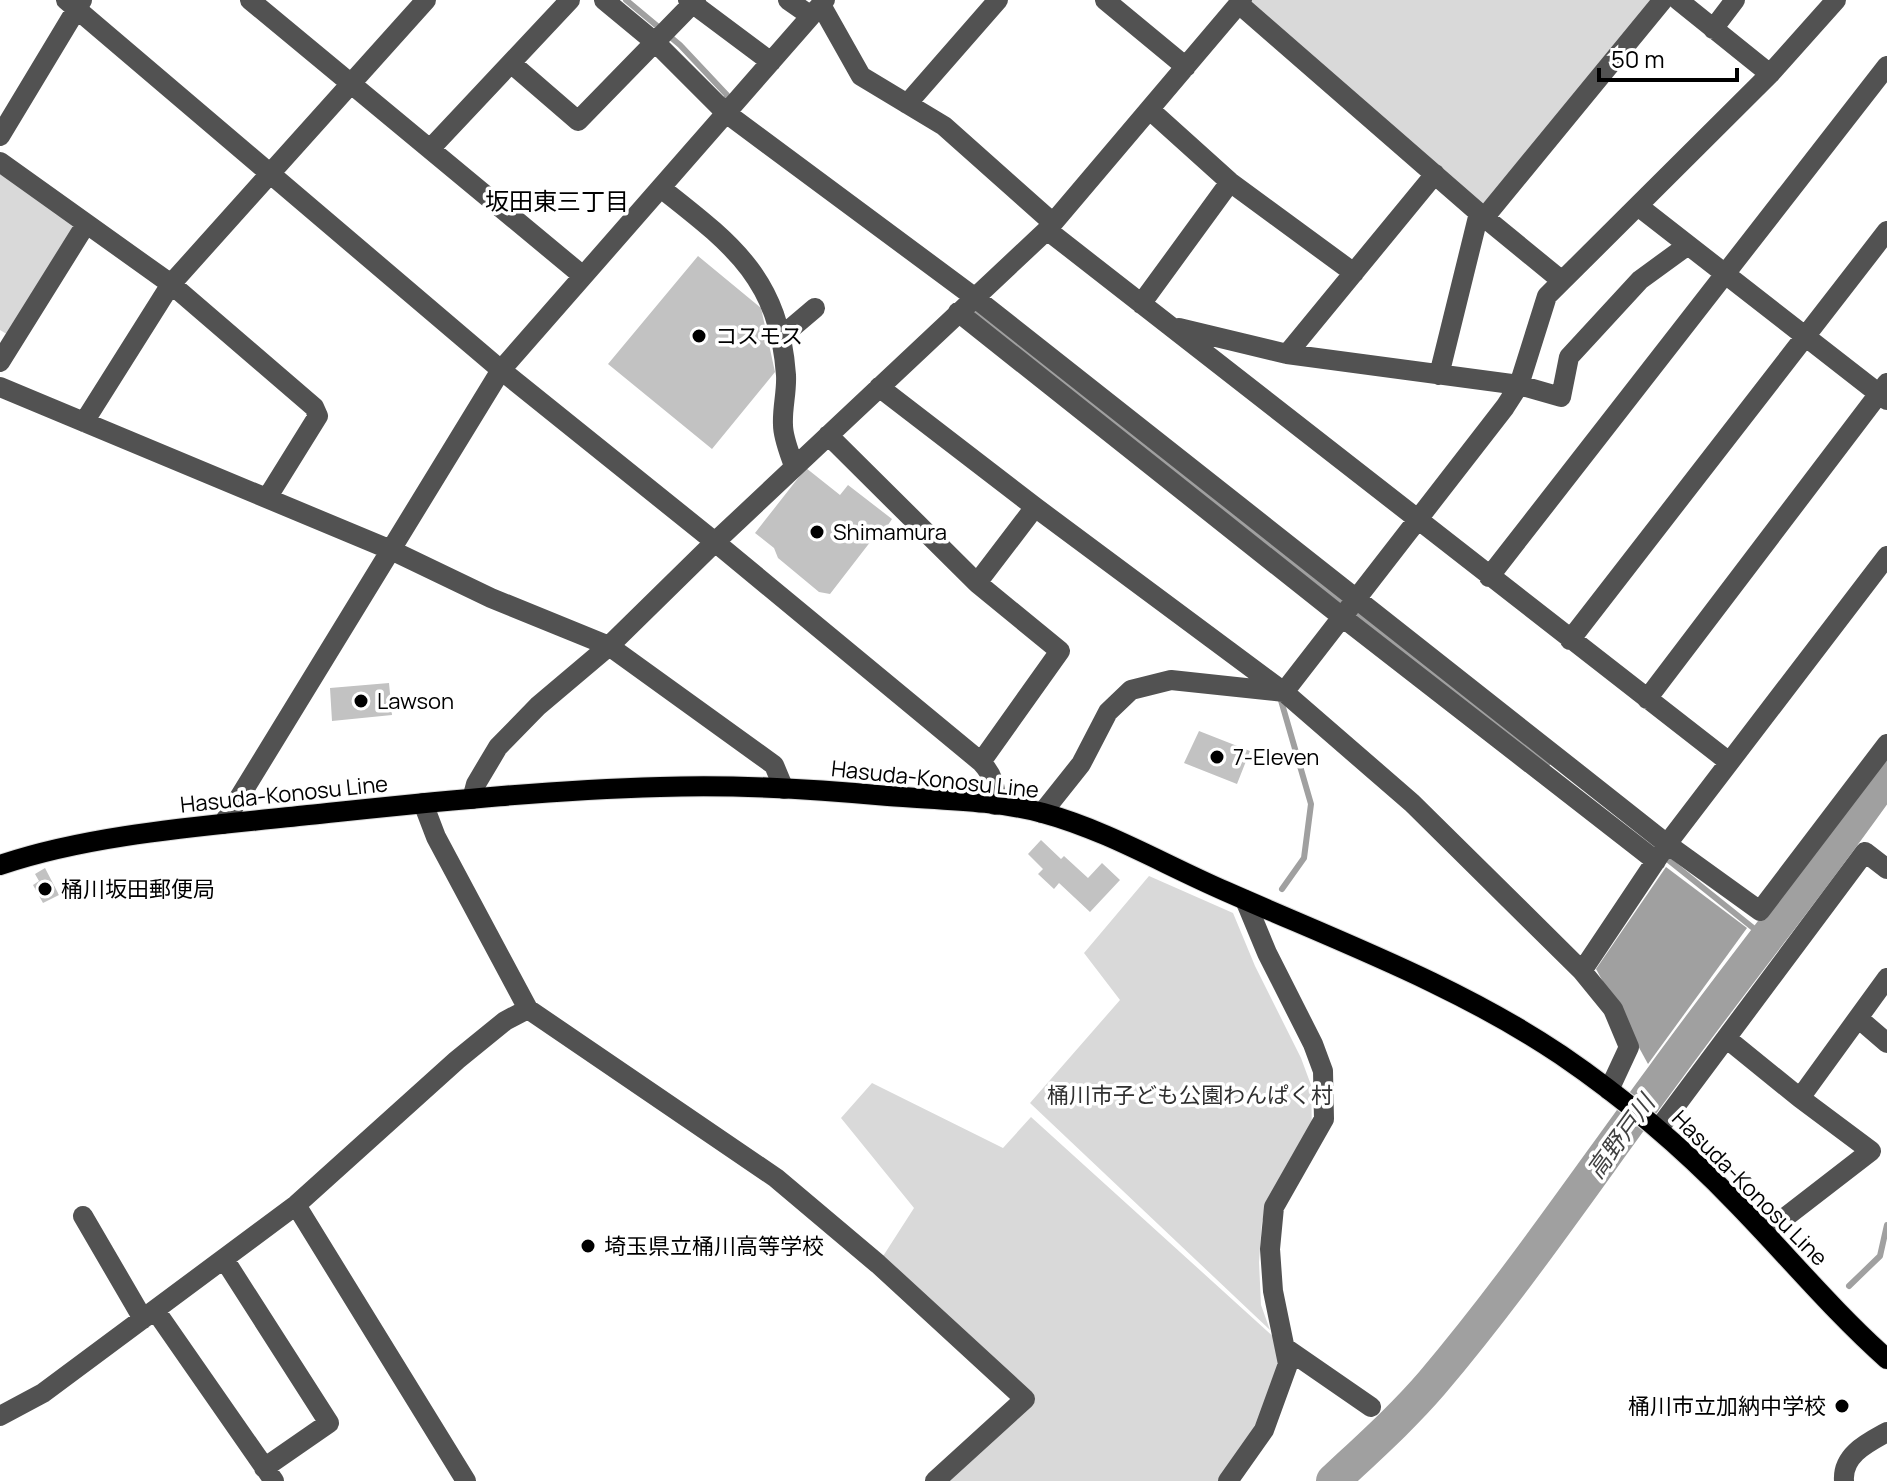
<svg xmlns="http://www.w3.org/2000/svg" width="1887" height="1481" font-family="Manrope,'Noto Sans JP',sans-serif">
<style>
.green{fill:#d9d9d9}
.water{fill:#a0a0a0}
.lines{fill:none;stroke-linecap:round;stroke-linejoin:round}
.stream{stroke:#a0a0a0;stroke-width:6}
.river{stroke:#a0a0a0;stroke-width:34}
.building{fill:#c2c2c2}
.major-casing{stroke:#dbdbdb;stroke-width:22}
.minor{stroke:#525252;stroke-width:20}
.major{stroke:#000;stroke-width:20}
.poi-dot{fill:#000;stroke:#fff;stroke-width:3}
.labels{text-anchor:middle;stroke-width:7;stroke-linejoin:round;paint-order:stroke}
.poi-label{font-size:22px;fill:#000;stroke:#fff;text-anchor:start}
.street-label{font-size:22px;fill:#000;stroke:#fff}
.park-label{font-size:22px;fill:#303030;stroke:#fff}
.neighbourhood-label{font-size:24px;fill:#000;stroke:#fff}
.water-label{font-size:24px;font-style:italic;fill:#414141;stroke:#fff}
</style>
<rect width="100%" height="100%" fill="#fff"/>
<path class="green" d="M1242,0H1663L1484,218Z
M0,162L86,224L15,339L0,330Z
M1149,876L1233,913L1255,966L1301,1058L1311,1085L1312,1132L1262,1221L1259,1262L1261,1305L1270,1330L1030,1103L1120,1000L1084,953Z
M872,1083L1003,1148L1031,1117L1287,1349L1264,1430L1228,1481H933L1025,1399L878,1264L914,1208L841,1118Z"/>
<path class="water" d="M1666,867L1747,928L1648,1064L1596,969Z"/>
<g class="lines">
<path class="stream" d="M626,0L680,45L727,95L725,104
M970,306L1547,764
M1280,697L1311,804L1304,858L1282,889
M1662,855L1767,939
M1849,1286L1880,1256L1887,1225"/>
<path class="river" d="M1333,1481C1367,1449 1402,1418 1432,1383C1515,1285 1586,1180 1662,1077C1736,975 1815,878 1887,775"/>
</g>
<path class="building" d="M698,256L761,308L775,372L712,449L608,364Z
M806,468L840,495L848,485L892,519L884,531L881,528L830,594L819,592L778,558L774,548L755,533Z
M389,683L392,715L332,721L330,688Z
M1199,731L1250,751L1237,784L1184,763Z
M1041,840L1061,859L1064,856L1088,878L1102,863L1120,880L1090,912L1059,883L1054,889L1038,874L1043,869L1028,854Z
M45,868L59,895L43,903L33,885L39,881L35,874Z"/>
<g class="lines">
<g class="major-casing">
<path id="major" d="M0,865C94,833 209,826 308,815C425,803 542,790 660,787C736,784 813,789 888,796C939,800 994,800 1043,813C1106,830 1165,865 1225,891C1338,941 1457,985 1561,1055C1624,1098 1682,1147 1735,1202C1786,1254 1833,1311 1887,1359"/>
</g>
<path class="minor" d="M66,0L501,370L715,542L981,762C994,776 996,786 995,805
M250,0L583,276
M604,0L656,43L726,113L974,297L1667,844L1760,911L1887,744
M688,0L771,62
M788,0L811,16
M1105,0L1186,67
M1678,0L1770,74
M1239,4L1479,213L1562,281
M821,5L861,76L944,126L1053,223
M1713,29L1735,0
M511,63L578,121L696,0
M907,104L998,0
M1150,110L1230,182L1354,273
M0,136L82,0
M430,149L570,0
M0,162L171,284L314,407L318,416L267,498
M661,188C732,244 779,278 786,375C787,392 782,408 783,425C783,438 790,454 794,466
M1638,206L1887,400
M1484,218L1663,0
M1047,230L1729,762
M1141,304L1230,182
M958,312L1342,617L1656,861
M1179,328L1287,354L1519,385L1561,397L1569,357L1640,280L1688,245
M782,336L815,308
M1287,354L1435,174
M0,362L86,224
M1439,375L1479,213
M0,387L391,550L491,598L609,646L774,765L784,789
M879,387L1035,507L1284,692L1412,803L1582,971L1613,1009L1629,1047L1609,1090
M84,422L171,284L426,0
M828,435L977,583L1060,651L981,762
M1489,577L1887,66
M977,583L1035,507
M1570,640L1887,231
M1284,692L1505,407L1519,385L1547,296L1770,74L1836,0
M1647,699L1887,383
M472,799L476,784L498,747L538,706L609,646L715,542L1047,230L1242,0
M423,803L436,837L528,1009L776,1178L878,1264L1025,1399L935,1481
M1042,813L1081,764L1108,712L1131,690L1171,680L1284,692
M223,824L501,370L825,0
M1582,971L1667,844L1887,556
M1858,1018L1887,1043
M1726,1038L1800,1098L1887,978
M1659,1128L1865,852L1887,869
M296,1205L466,1481
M83,1216L143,1319
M1765,1233L1871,1151L1800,1098
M224,1259L329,1423L264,1468
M155,1310L274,1481
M1287,1349L1371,1407
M0,1416L43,1393L296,1205L457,1060L505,1021L528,1009
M1228,1481L1264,1430L1288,1364L1273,1291L1270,1249L1274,1207L1324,1119L1323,1071L1313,1044L1267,953L1245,900
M1844,1481C1842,1455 1867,1443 1887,1432"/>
<use href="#major" class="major"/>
</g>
<g class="poi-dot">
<circle cx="699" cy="336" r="8"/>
<circle cx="817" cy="532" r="8"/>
<circle cx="361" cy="701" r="8"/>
<circle cx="1217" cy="757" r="8"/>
<circle cx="45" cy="889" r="8"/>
<circle cx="588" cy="1246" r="8"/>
<circle cx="1842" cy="1406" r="8"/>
</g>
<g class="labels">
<g class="poi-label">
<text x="715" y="344">コスモス</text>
<text x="833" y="540">Shimamura</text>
<text x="377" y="709">Lawson</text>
<text x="1233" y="765">7-Eleven</text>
<text x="61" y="897">桶川坂田郵便局</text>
<text x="604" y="1254">埼玉県立桶川高等学校</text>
<text x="1826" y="1414" text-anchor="end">桶川市立加納中学校</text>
</g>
<g class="street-label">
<text transform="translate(935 779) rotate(6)" y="8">Hasuda-Konosu Line</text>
<text transform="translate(284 794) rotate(-6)" y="8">Hasuda-Konosu Line</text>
<text transform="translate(1750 1188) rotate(45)" y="8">Hasuda-Konosu Line</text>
</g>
<g class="park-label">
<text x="1190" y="1103">桶川市子ども公園わんぱく村</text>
</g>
<g class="neighbourhood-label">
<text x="557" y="210">坂田東三丁目</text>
</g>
<g class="water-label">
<text transform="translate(1621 1137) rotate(-54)" y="8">高野戸川</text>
</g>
</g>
<path d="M1599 68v12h138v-12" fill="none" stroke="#000000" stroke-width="4"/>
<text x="1611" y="68" font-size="24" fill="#000000" stroke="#ffffff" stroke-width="6" paint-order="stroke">50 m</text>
</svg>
